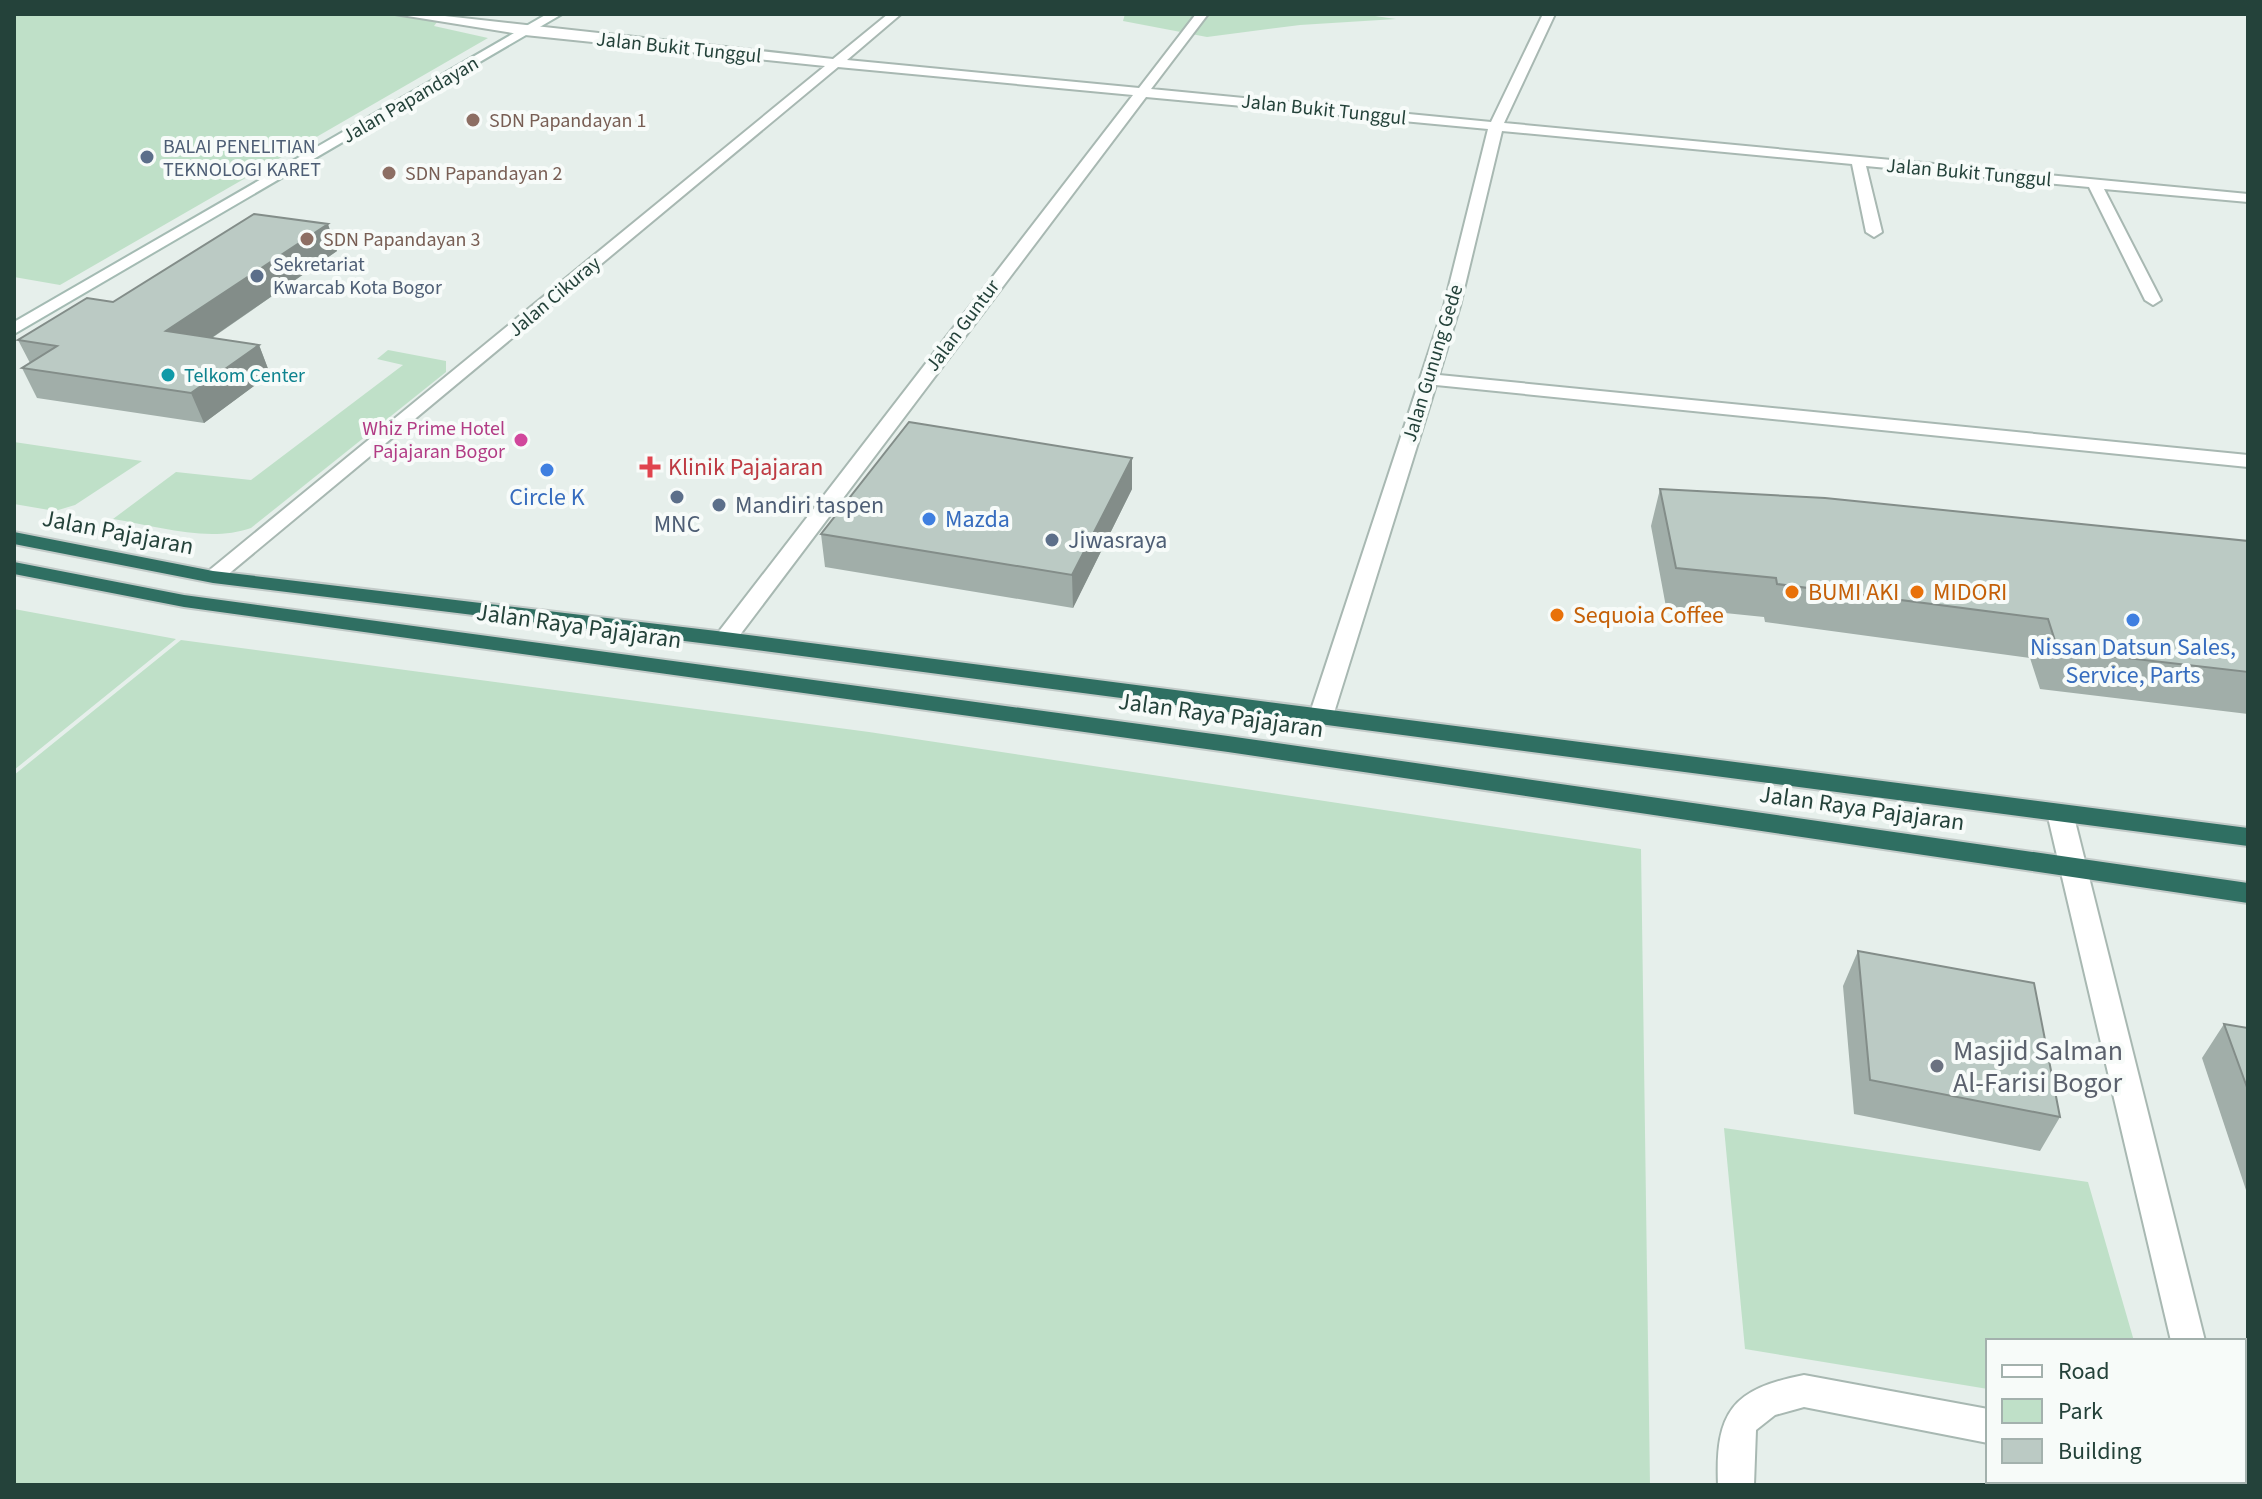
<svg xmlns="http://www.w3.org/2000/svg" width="2262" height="1499" font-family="'Source Sans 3',sans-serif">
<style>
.green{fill:#bfe0c8}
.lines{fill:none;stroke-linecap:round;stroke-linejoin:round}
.street-casing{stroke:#a8b8b2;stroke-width:4}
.secondary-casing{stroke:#a4bbb3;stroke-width:4}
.highway-casing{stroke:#c2cac8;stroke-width:4}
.street{fill:#fff;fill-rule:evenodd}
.secondary{fill:#fff;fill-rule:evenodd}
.highway{fill:#2f6f62;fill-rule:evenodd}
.wall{fill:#a1aea9}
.shaded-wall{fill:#838d89}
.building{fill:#bbcac4;stroke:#838d89;stroke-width:2}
.education-dot{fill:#8d6e63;stroke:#f7fbf9;stroke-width:3}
.service-dot{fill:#5c6f8a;stroke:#f7fbf9;stroke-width:3}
.culture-dot{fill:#0f9aa8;stroke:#f7fbf9;stroke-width:3}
.hotel-dot{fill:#d1479c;stroke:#f7fbf9;stroke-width:3}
.health-dot{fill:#e0444e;stroke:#f7fbf9;stroke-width:3}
.shop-dot{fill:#3f7fe0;stroke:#f7fbf9;stroke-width:3}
.food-dot{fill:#e8710a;stroke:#f7fbf9;stroke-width:3}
.worship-dot{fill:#6b7280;stroke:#f7fbf9;stroke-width:3}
.labels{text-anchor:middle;stroke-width:8;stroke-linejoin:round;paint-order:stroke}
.far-street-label{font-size:20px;fill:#24423a;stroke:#f7fbf9}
.far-education-label{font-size:20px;fill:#785e54;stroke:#f7fbf9;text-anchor:start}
.far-service-label{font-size:20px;fill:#4e5e75;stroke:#f7fbf9;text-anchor:start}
.far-culture-label{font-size:20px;fill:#0d838f;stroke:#f7fbf9;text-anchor:start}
.far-hotel-label{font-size:20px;fill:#b23c85;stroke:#f7fbf9;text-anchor:end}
.health-label{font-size:24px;fill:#be3a42;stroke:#f7fbf9;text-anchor:start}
.shop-label{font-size:24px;fill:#366cbe;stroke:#f7fbf9}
.service-label{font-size:24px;fill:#4e5e75;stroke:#f7fbf9;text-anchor:start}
.street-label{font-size:24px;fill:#24423a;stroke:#f7fbf9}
.food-label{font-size:24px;fill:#c56008;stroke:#f7fbf9;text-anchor:start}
.near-worship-label{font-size:28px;fill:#5b616d;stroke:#f7fbf9;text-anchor:start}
</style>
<rect width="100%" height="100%" fill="#e6efeb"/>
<path class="green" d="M14,14H443L434,26L488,38L60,285L14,277Z
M1125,14H1361L1396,19L1300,25L1207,37L1123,21Z
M388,350L446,361V372L251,528C208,543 157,526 113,519L176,472L251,480L403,365L377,359Z
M14,442L142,461L75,505L55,511L14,504Z
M14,609L176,639L14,770Z
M181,640L869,732L1641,849L1650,1485H14V775Z
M1724,1128L2088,1182L2134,1341H1988V1389L1745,1349Z"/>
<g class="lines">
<g class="street-casing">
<path id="street" d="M395,14H427L833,59L888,14H901L847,60L1139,88L1196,14H1208L1151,89L1491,122L1543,14H1555L1504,123L2248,194V202L2104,189L2161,300L2153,305L2145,300L2089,187L1866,166L1882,232L1874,237L1866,232L1852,164L1502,131L1460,306L1439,375L2248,455V467L1436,385L1333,716L1329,721H1313L1309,716L1444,306L1488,129L1146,97L733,644H717L714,639L717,634L1133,95L838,67L220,581H206L202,577L206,573L825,66L525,35Z
M2060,804L2069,807L2073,813L2205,1341H2171L2047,813L2051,807Z
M1804,1375L1988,1409V1443L1804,1407L1775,1415L1756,1430L1754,1485H1718C1715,1412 1732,1389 1804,1375Z
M2244,1457L2248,1458V1485H2205L2204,1481H2244Z"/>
</g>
<g class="secondary-casing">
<path id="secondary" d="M547,14H562L14,334V322Z"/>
</g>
<g class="highway-casing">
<path id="highway" d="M14,532L213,571L725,632L2248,828V846L725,646L213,583L14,544Z
M14,562L184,595L1228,736L2248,883V903L1228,752L184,607L14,574Z"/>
</g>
<use href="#street" class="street"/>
<use href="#secondary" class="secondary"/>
<use href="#highway" class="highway"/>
</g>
<path class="wall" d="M337,251L212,338L259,345L270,374L204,423L37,398L22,368L30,363L18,340L113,302Z
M1132,458V489L1073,608L825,567L821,534Z
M1660,489L2248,541V714L2040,689L2030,658L1765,622L1764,617L1666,607L1651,526Z
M1858,951L2060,1117L2040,1151L1854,1114L1843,986Z
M2224,1024L2248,1028V1196L2202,1058Z"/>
<path class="shaded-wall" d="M328,224L337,251L178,361L166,331Z
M259,345L270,374L204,423L191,393Z
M1132,458V489L1073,608L1072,575Z"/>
<path class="building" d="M254,214L328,224L166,331L259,345L191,393L22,368L57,346L18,340L87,298L113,302Z
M909,422L1132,458L1072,575L821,534Z
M1660,489L1825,498L2248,541V672L2058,650L2048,619L1777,584L1776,578L1676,568Z
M1858,951L2034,983L2060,1117L1870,1080Z
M2224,1024L2248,1028V1090Z"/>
<g class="education-dot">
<circle cx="473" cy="120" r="8"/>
<circle cx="389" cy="173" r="8"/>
<circle cx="307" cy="239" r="8"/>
</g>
<g class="service-dot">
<circle cx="147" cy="157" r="8"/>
<circle cx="257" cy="276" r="8"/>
<circle cx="677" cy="497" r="8"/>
<circle cx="719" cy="505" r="8"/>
<circle cx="1052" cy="540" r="8"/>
</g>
<circle class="culture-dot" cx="168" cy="375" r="8"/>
<circle class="hotel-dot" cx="521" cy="440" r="8"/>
<path class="health-dot" d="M646 455h8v8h8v8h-8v8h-8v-8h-8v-8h8z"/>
<g class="shop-dot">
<circle cx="547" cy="470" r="8"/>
<circle cx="929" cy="519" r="8"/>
<circle cx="2133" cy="620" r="8"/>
</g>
<g class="food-dot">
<circle cx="1792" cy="592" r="8"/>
<circle cx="1917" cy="592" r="8"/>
<circle cx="1557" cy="615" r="8"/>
</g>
<circle class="worship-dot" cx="1937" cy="1066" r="8"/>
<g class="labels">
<g class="far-street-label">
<text transform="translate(679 47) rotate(6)" y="7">Jalan Bukit Tunggul</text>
<text transform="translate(410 99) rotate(-30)" y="7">Jalan Papandayan</text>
<text transform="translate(1324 109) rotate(6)" y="7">Jalan Bukit Tunggul</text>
<text transform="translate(1969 172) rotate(5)" y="7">Jalan Bukit Tunggul</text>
<text transform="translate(554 296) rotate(-40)" y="7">Jalan Cikuray</text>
<text transform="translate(962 325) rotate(-53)" y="7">Jalan Guntur</text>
<text transform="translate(1432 363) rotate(-73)" y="7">Jalan Gunung Gede</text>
</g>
<g class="far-education-label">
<text x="489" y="127">SDN Papandayan 1</text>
<text x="405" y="180">SDN Papandayan 2</text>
<text x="323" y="246">SDN Papandayan 3</text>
</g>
<g class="far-service-label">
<text x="163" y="153">BALAI PENELITIAN<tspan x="163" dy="23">TEKNOLOGI KARET</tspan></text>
<text x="273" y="271">Sekretariat<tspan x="273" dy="23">Kwarcab Kota Bogor</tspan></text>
</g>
<g class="far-culture-label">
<text x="184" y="382">Telkom Center</text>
</g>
<g class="far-hotel-label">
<text x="505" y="435">Whiz Prime Hotel<tspan x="505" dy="23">Pajajaran Bogor</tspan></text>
</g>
<g class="health-label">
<text x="668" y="475">Klinik Pajajaran</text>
</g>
<g class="shop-label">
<text x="547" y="505">Circle K</text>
<text x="945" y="527" text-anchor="start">Mazda</text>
<text x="2133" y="655">Nissan Datsun Sales,<tspan x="2133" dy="28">Service, Parts</tspan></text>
</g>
<g class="service-label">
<text x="735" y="513">Mandiri taspen</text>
<text x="677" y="532" text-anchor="middle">MNC</text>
<text x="1068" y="548">Jiwasraya</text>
</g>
<g class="street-label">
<text transform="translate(118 532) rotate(11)" y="8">Jalan Pajajaran</text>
<text transform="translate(579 626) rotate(8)" y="8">Jalan Raya Pajajaran</text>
<text transform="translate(1221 715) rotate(8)" y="8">Jalan Raya Pajajaran</text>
<text transform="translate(1862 808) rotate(8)" y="8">Jalan Raya Pajajaran</text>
</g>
<g class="food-label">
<text x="1808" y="600">BUMI AKI</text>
<text x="1933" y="600">MIDORI</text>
<text x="1573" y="623">Sequoia Coffee</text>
</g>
<g class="near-worship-label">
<text x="1953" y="1060">Masjid Salman<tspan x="1953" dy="32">Al-Farisi Bogor</tspan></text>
</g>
</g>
<rect width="2262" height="1499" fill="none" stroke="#24423a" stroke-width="32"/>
<rect x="1986" y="1339" width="260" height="144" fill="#f7fbf9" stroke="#a3b1ad" stroke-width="2"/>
<rect x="2002" y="1365" width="40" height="12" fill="#ffffff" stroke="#a3b1ad" stroke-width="2"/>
<text x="2058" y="1379" font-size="24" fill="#24423a">Road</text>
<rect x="2002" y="1399" width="40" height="24" fill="#bfe0c8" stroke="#a3b1ad" stroke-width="2"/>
<text x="2058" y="1419" font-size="24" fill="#24423a">Park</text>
<rect x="2002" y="1439" width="40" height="24" fill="#bbcac4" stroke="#a3b1ad" stroke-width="2"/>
<text x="2058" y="1459" font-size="24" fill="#24423a">Building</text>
</svg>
